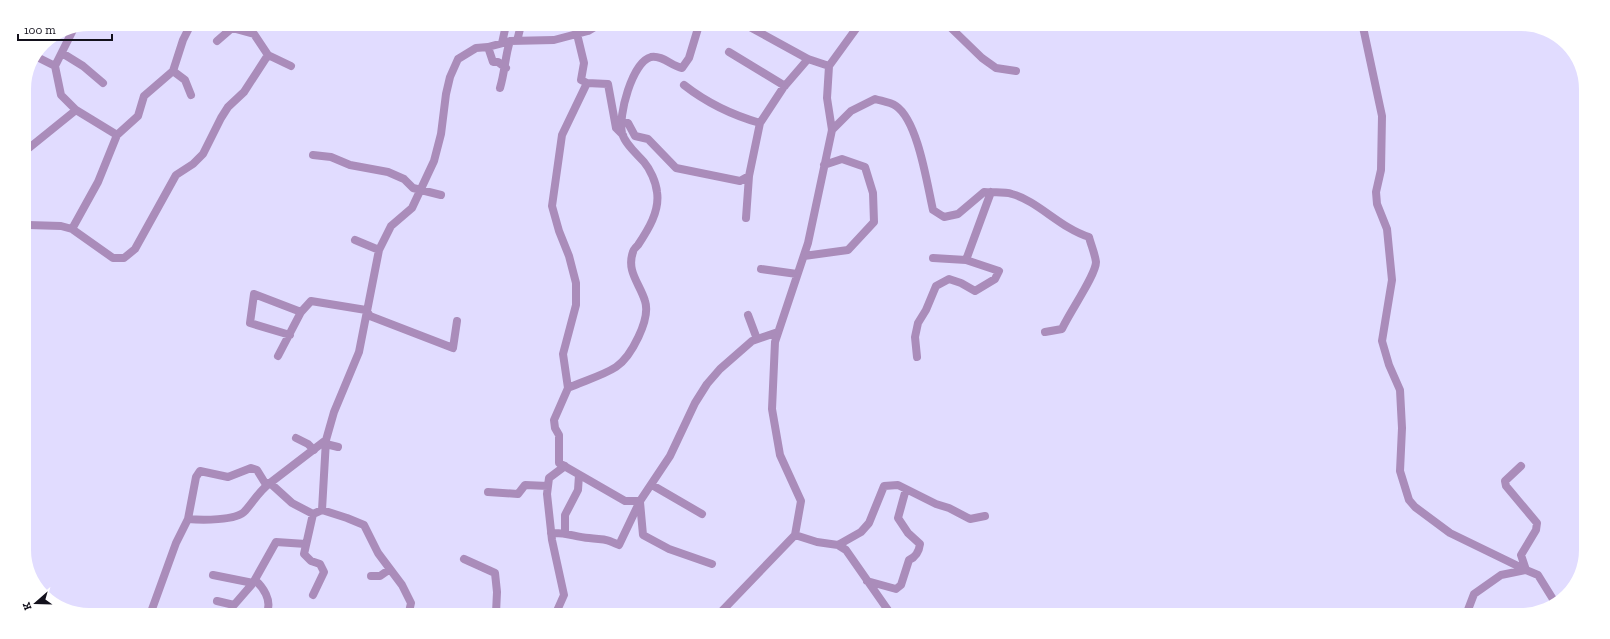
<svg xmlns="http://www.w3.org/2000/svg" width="1610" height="639" font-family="'Zilla Slab',serif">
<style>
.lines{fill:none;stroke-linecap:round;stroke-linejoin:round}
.minor{stroke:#aa8cba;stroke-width:8}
</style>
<rect width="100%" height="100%" fill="#e1dcff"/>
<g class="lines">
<path class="minor" d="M228,24L232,28L254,34L268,55L291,66
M949,26L982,58L996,68L1016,71
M1363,27L1382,116L1381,170L1376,192L1377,204L1387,229L1392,280L1382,341L1389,365L1400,390L1402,428L1400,471L1409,500L1415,507L1450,533L1526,570
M577,34L584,63L581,80L587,83L608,84L616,128L623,135
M217,41L232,28
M517,41L521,25
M502,43L506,25
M488,47L493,62H498L506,68
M729,52L785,86
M62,53L83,66L103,83
M37,57L55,66
M829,66L858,26
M173,71L185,80L191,95
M587,83L562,135L552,206L559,231L569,256L576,283V305L563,354L568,388L554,420L555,428L559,435V463L625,501H640L670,456L695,403L707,384L720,369L752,341L778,332
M684,85C707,103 732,115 760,123
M500,88C505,72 505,56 510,41
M76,110L117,135L138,116L144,96L173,71L183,40L191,24
M622,121L628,123L635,136L648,139L676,168L740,181L749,176L760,123L783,88L808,59
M832,130L851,111L875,99C881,101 890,102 896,106C918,121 927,184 933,210L944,217L958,214L984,192C993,193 1003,191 1012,194C1038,201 1060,228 1089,237C1091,245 1095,254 1096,262C1096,275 1069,313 1062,329L1045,332
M24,152L76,110L61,95L55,66L73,30
M313,155L331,157L350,165L388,172L404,179L413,188L441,195
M746,218L749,176
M28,225L61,226L72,229L113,258H124L135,249L176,175L193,164L203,154L221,118L228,107L244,92L268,55
M72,229L98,182L117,135
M355,240L379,250
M804,256L848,250L874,222L873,193L865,167L842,159L824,165
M933,258L966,260L991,192
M761,269L797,274
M748,315L757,339
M290,335L250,323L254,294L301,312
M278,356L301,312L311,301L366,310L370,316L453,348L457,321
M917,357L915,337L918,323L926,310L936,286L949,279L961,283L975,291L995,279L999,271L966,260
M568,388C583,381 602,376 616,367C631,357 651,319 645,301C640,284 626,271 633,252C633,250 636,247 638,245C648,230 660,211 657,192C656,182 650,169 644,162C636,153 625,144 622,133C618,116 632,62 651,57C662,55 672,66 682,68L689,58L699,25
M296,438L308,444L314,450
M326,444L338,447
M1521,466L1505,481L1506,486L1537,523L1536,530L1521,555L1526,570
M652,485L702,514
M488,492L518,494L525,485L548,486
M640,502L643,535L669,549L712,564
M313,514L304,554L311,561L320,564L324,572L313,595
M188,519C200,520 237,521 245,511C254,501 259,491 270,483L292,503L313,514L322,510
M565,532V515L578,490L579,475
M551,533C567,532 574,537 589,538C604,540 605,538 619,545L640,501
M795,535L817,542L838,545L846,550L890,613
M838,545L861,532L869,523L884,486L898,485L936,504L949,508L970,519L985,516
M464,559L495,573L497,592L496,613
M213,575L253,583
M371,576H380L390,569
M255,580C263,587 272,600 267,612
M867,581L896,589L901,585L909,560C916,557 919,552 920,544L908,533L898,518L906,489
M217,601L234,605L253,583L276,542L306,544
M151,612L176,543L188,519L196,477L200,471L228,477L251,468L257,470L265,483H270L326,440
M409,612L411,603L402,585L378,553L364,525L347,518L322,510L326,440L334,412L359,352L379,250L391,226L412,208L434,161L441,134L446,94L450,77L458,59L476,48L488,47L510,41L554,40L588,31L598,25
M556,613L564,595L552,540L547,494L549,478L565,466
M720,613L795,535L801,501L780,455L772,409L775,342L808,243L832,130L827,98L829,66L808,59L748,26
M1466,615L1474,594L1501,575L1526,570L1538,575L1556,604"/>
</g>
<path d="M0 0H1610V639H0ZM89 31H1521A58 58 0 0 1 1579 89V550A58 58 0 0 1 1521 608H89A58 58 0 0 1 31 550V89A58 58 0 0 1 89 31Z" fill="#fff" fill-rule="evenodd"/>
<g transform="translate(36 603) rotate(250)" stroke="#ffffff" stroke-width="3" paint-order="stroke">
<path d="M0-3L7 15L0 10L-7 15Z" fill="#13111c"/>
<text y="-6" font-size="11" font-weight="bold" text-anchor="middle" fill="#13111c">K</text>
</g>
<path d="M18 34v6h94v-6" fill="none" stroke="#13111c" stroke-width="2"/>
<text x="24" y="34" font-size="12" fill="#13111c" stroke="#ffffff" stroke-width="3" paint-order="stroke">100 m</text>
</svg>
